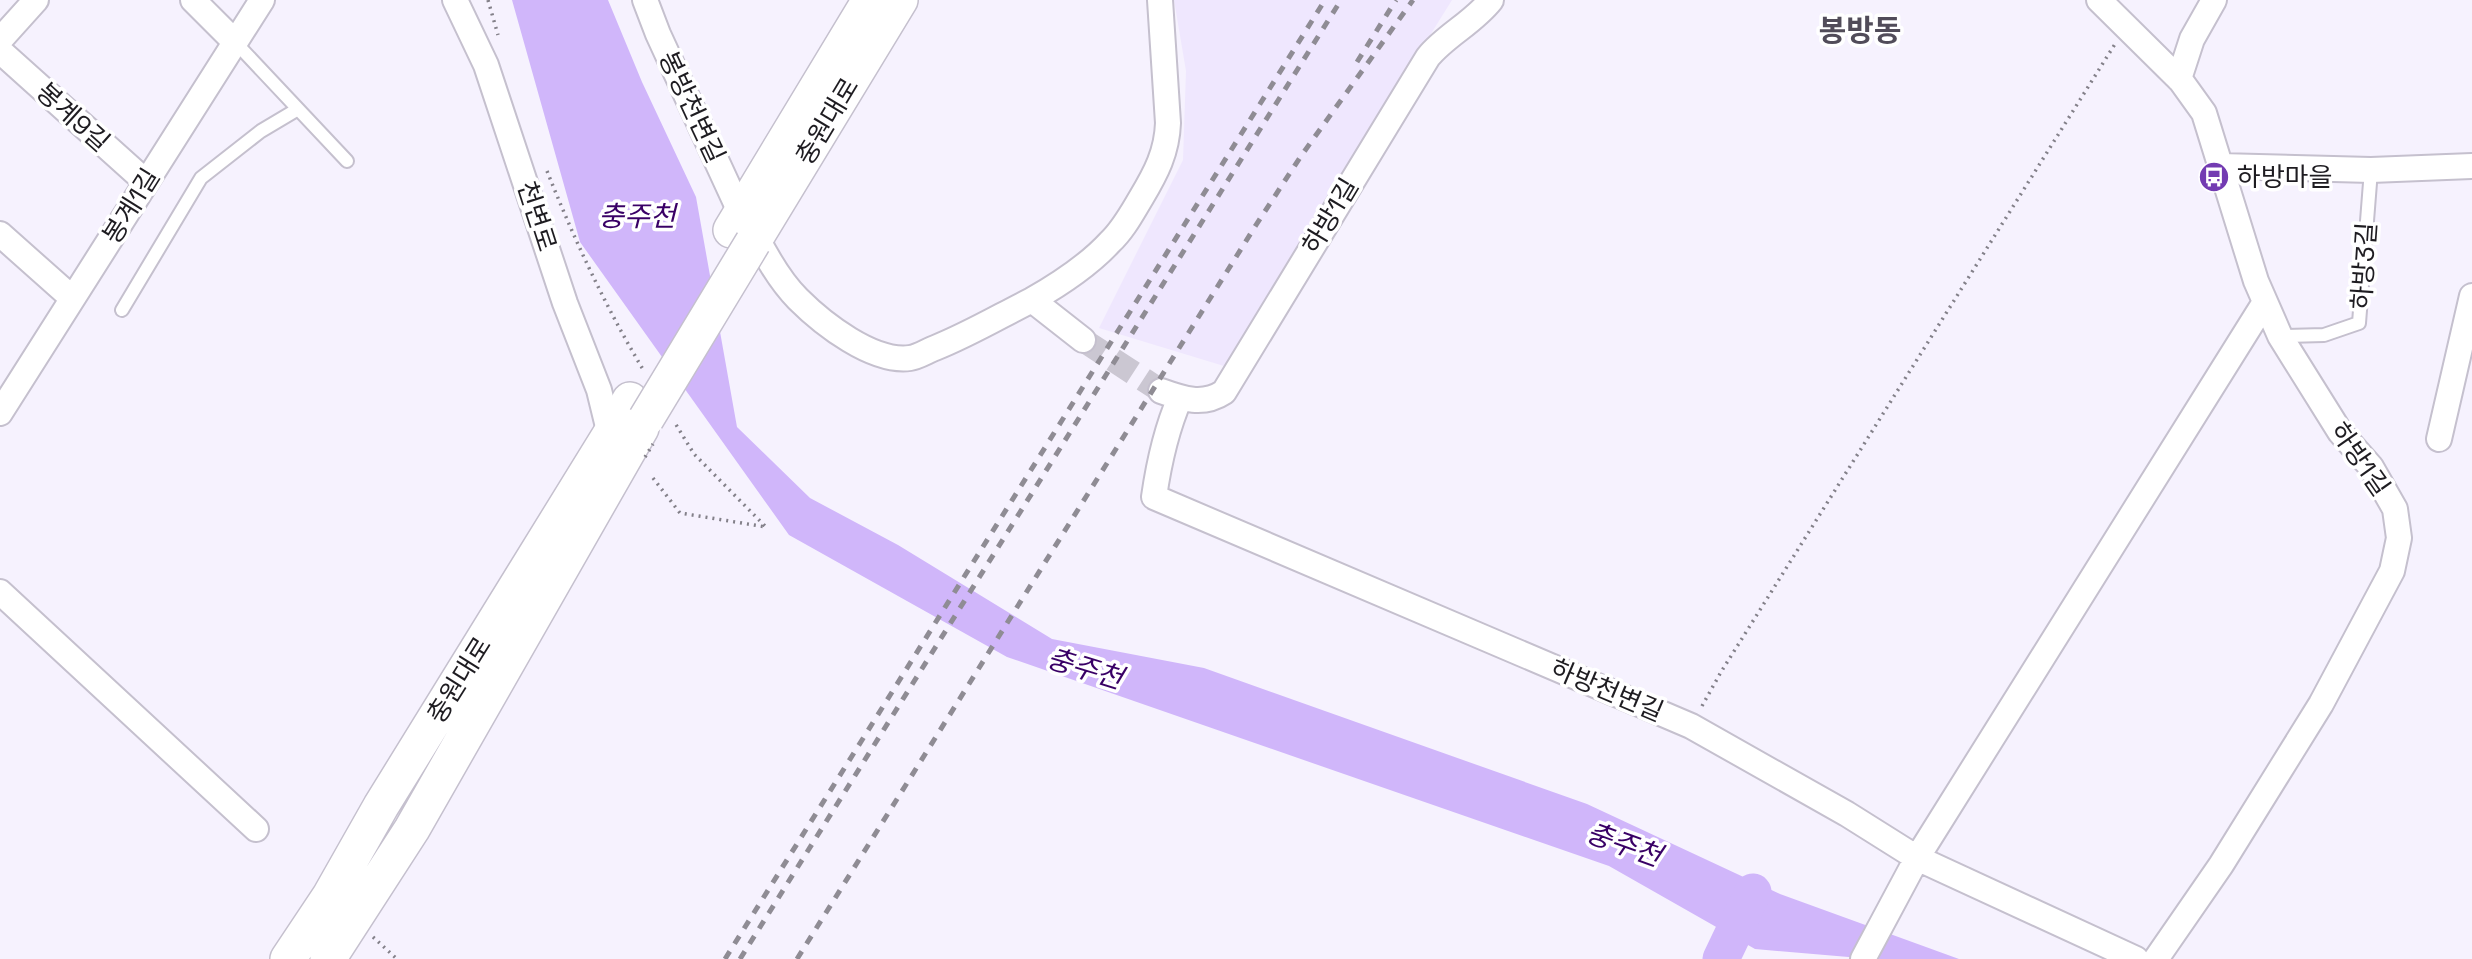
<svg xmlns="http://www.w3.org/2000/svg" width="2472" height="959" font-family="'Space Grotesk','Noto Sans KR',sans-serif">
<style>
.built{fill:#efe7fe}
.water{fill:#d0b6fa}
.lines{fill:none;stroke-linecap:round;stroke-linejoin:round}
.river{stroke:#d0b6fa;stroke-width:37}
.street-tunnel{stroke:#cbc7d2;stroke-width:24;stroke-dasharray:24 12;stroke-linecap:butt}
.lane-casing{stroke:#c5c0ce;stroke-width:16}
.street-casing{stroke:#c5c0ce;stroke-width:28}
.secondary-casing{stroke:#c5c0ce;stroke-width:38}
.path{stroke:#838089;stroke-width:3.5;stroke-dasharray:2 5;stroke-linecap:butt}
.lane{stroke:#fff;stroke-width:12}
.street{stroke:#fff;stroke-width:24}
.secondary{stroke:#fff;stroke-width:35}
.rail{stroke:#8f8c94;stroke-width:5;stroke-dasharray:9 9;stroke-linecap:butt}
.secondary-bridge-casing{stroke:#c5c0ce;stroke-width:38;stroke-linecap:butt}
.path-bridge{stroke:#838089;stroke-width:3.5;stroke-dasharray:2 5;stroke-linecap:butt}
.secondary-bridge{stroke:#fff;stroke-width:35}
.labels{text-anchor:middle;stroke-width:7;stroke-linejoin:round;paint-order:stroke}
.street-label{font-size:26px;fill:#1e1c21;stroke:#fff}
.poi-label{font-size:26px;fill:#1e1c21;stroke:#fff;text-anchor:start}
.water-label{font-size:28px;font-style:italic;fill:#390066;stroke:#fff}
.quarter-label{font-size:30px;font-weight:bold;fill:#514c59;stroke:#fff}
</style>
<rect width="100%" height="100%" fill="#f6f2fe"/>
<path class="built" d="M1174,0H1452L1224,366L1099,328L1183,160L1186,71Z"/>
<path class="water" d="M512,0H608L642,82L696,197L737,427L810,498L898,545L1052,639L1204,668L1587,804L1780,894L1959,959H1872L1755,949L1609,866L1007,657L789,535L580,242Z"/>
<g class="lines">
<path class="river" d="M1721,959L1753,892"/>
<path class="street-tunnel" d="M1083,340L1161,391"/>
<g class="lane-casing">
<path id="lane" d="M235,42L347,161
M122,310L201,178L261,131L298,109
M2281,336L2324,335L2359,323L2371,170"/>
</g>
<g class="street-casing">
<path id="street" d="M193,0L235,42
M455,0L486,65L565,303L599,390L610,435
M645,0L658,34L741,214
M2099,0L2181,81L2204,113L2256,281L2280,336L2340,432L2371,467L2395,509L2399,538L2392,571L2321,704L2221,865L2156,959
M0,40L36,0
M0,51L146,182
M2179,79L2192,39L2214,0
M2220,166L2371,170L2472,166
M0,234L72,298
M756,236C767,258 781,282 798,299C823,324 873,363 910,358C918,357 927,351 935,348C968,335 1000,316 1032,300L1083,340
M1032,300C1060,284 1088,266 1110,242C1123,230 1132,213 1141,198C1156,173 1167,152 1168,123L1160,0
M1161,391C1183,399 1203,406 1224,392L1428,57C1446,35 1473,23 1491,0
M1180,398C1166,430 1159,462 1154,497L1691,726L1847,814L1917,858L2136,959
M0,413L262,0
M2439,439L2472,296
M0,592L256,829
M1863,959L1917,858L2265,302"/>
</g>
<g class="secondary-casing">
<path id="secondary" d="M731,230L870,0
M753,242L900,0
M288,959L330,896L381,806L610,435L630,400
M328,959L412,829L641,428"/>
</g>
<path class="path" d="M488,0L498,35
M547,171C574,239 606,308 644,371
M653,478L680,513L766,527L694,454L675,423
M1702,706L1721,672L2115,44
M373,937L397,959"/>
<use href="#lane" class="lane"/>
<use href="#street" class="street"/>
<use href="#secondary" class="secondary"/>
<path class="rail" d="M1357,62L1396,0
M725,959L1325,0
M740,959L1341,0
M797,959L1256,225L1301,156L1413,0"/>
<g class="secondary-bridge-casing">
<path id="secondary-bridge" d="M646,419L753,242"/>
</g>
<path class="path-bridge" d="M645,457L653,444"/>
<use href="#secondary-bridge" class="secondary-bridge"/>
</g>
<defs>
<g id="bus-disc" transform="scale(1.575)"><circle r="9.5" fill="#733bb2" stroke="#fff"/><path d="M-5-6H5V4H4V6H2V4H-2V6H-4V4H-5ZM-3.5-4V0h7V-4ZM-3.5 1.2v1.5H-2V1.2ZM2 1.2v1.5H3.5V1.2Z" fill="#fff"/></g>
</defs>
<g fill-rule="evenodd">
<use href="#bus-disc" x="2214" y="177"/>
</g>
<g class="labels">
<g class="street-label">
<text transform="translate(692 107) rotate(65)" y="9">봉방천변길</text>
<text transform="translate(73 117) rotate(42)" y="9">봉계9길</text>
<text transform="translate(827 121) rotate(-59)" y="9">충원대로</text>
<text transform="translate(131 206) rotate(-58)" y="9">봉계1길</text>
<text transform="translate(537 216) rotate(72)" y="9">천변로</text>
<text transform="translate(1330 216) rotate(-59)" y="9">하방1길</text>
<text transform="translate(2364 266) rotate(-86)" y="9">하방3길</text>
<text transform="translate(2360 459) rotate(55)" y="9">하방1길</text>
<text transform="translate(459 680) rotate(-58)" y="9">충원대로</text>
<text transform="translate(1607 690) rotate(23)" y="9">하방천변길</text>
</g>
<g class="poi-label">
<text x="2237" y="186">하방마을</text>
</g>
<g class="water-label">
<text x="637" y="226">충주천</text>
<text transform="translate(1085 668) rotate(17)" y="10">충주천</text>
<text transform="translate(1624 844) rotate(20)" y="10">충주천</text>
</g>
<g class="quarter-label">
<text x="1860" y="41">봉방동</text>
</g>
</g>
</svg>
